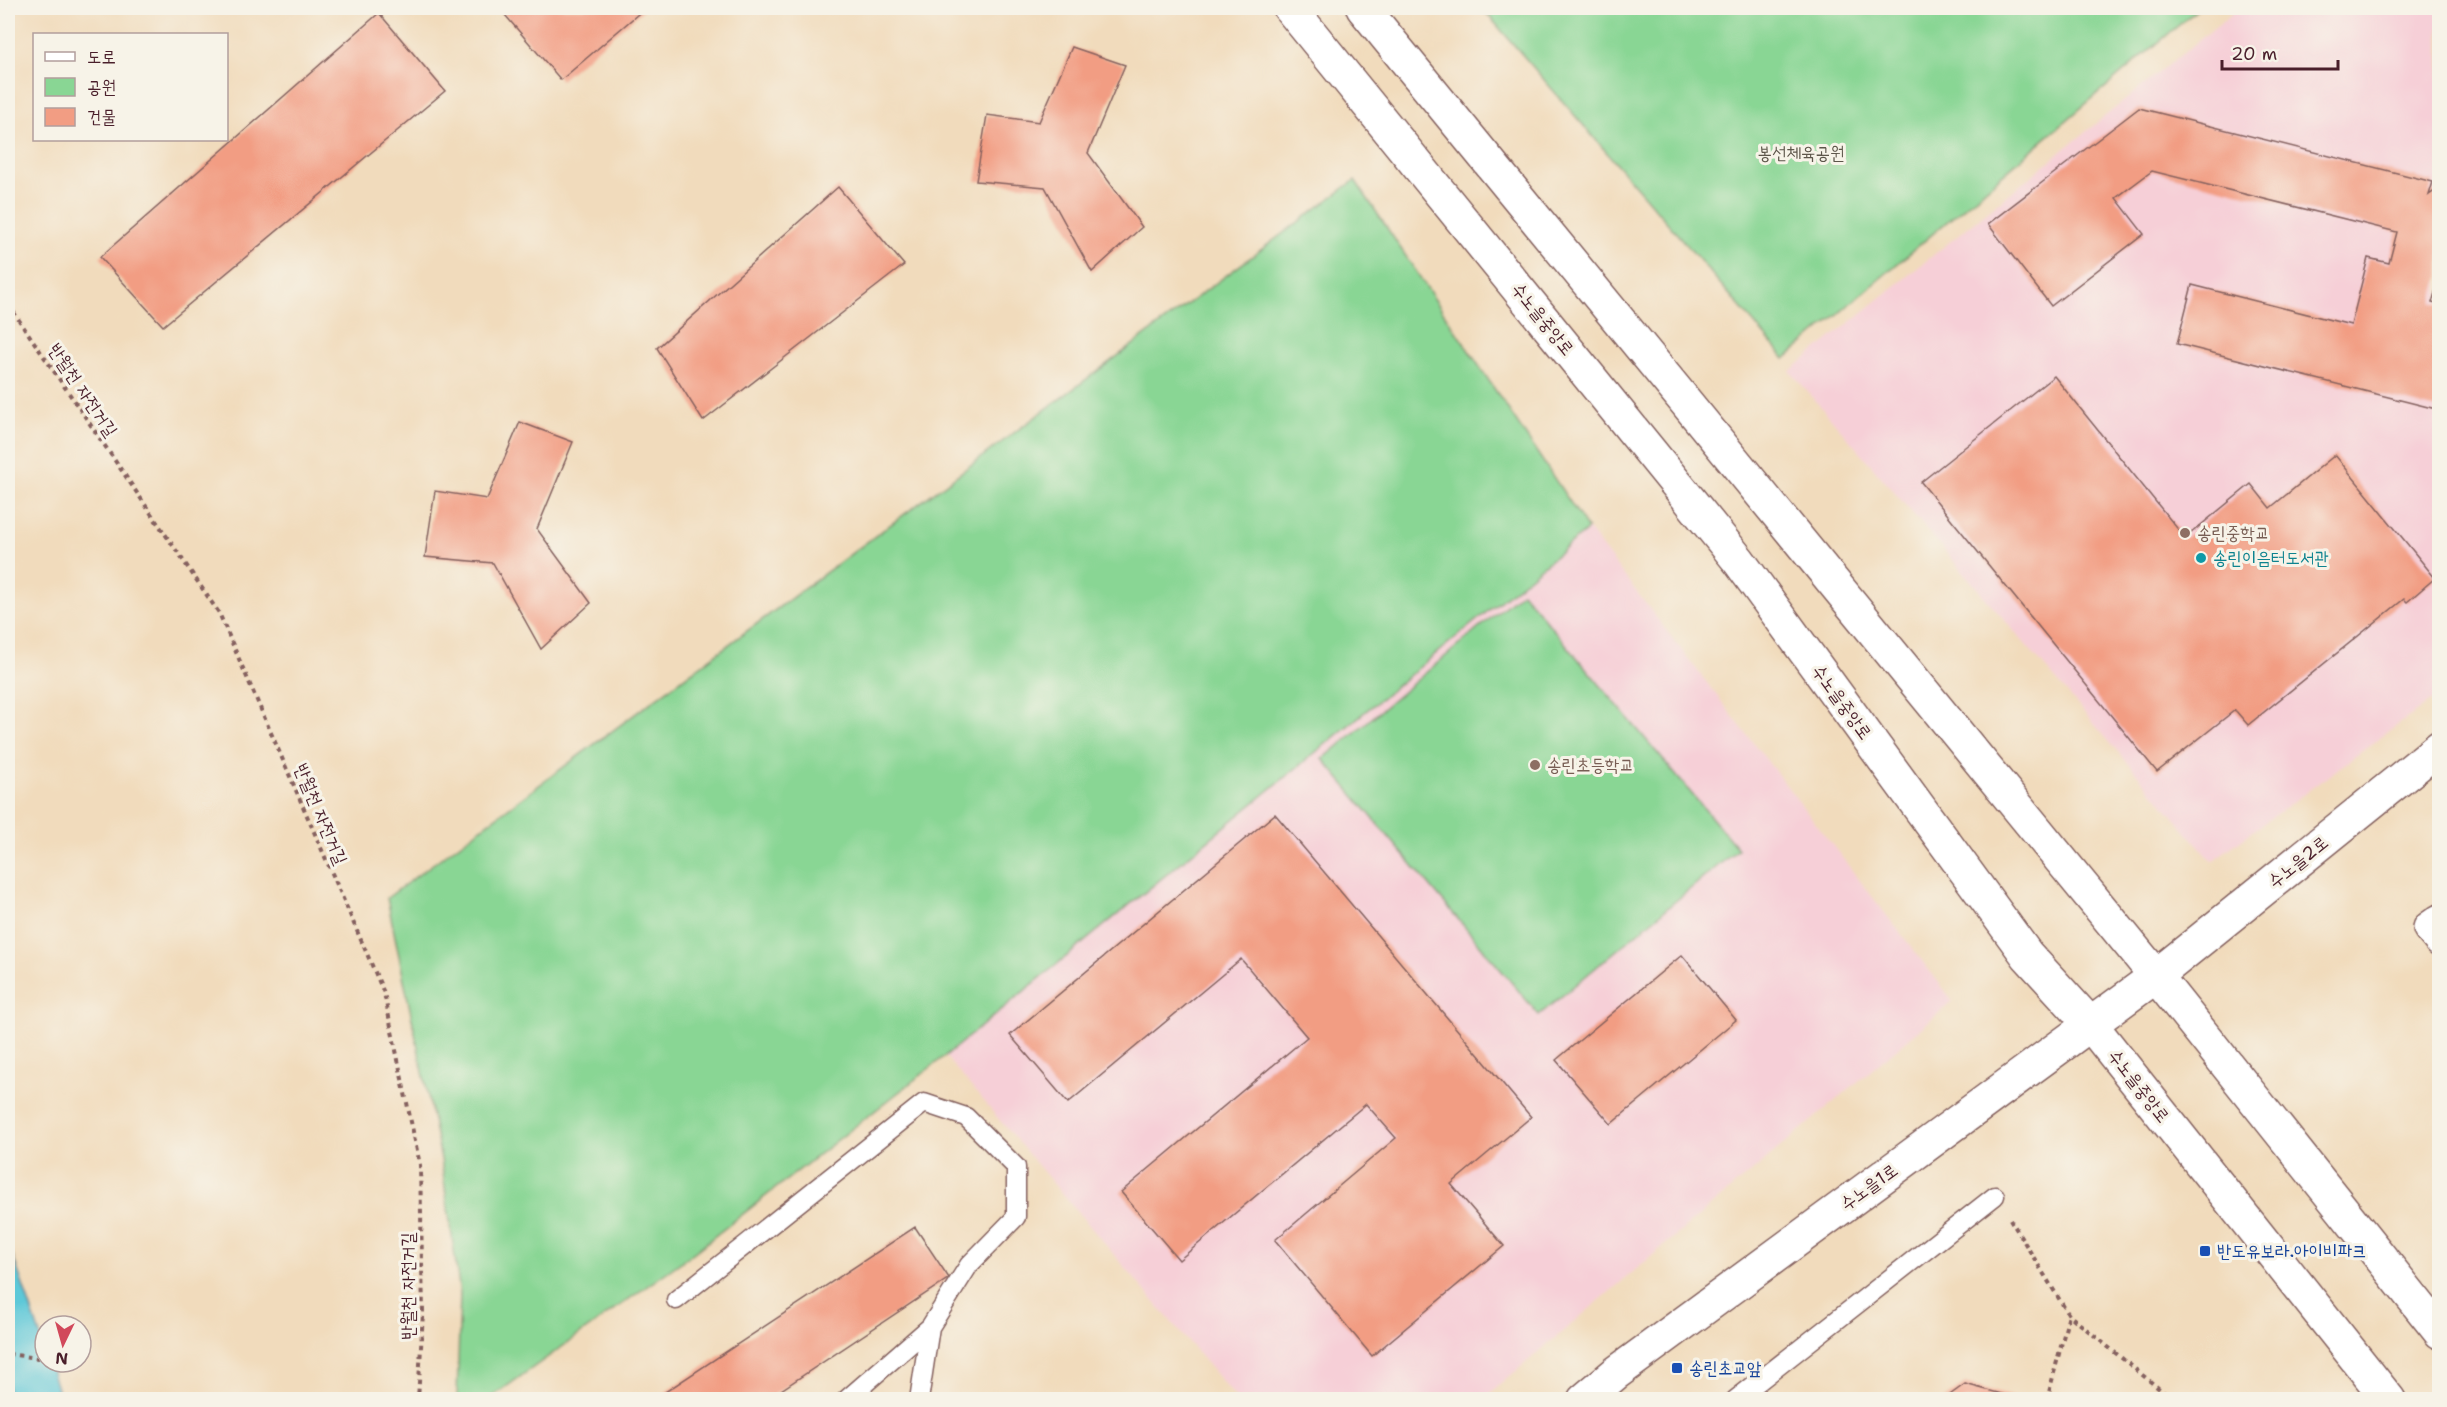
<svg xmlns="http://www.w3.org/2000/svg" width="2447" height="1407" font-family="'Shantell Sans','Poor Story',sans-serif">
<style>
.built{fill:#f6cfd7}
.green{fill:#89d694;stroke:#6a7a60;stroke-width:1.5}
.water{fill:#5dc8d8;stroke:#547482;stroke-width:1.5}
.building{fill:#f29d83}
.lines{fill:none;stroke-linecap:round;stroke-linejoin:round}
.service-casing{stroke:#84615e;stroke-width:21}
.minor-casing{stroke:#84615e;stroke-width:36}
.tertiary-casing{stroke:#84615e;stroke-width:36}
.secondary-casing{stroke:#84615e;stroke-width:36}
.path{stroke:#84615e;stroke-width:4;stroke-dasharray:4.5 4.5;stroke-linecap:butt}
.service{stroke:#fff;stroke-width:18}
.minor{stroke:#fff;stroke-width:33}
.tertiary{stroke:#fff;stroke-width:33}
.secondary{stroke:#fff;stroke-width:33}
.education-dot{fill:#8d6e63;stroke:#f7f3e8;stroke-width:2}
.culture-dot{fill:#0f9aa8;stroke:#f7f3e8;stroke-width:2}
.transit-dot{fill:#1a4fb4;stroke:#f7f3e8;stroke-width:2}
.labels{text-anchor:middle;stroke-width:6;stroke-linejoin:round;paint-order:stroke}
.park-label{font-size:18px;fill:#5d564a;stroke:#f7f3e8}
.street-label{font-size:18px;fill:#4a1f2b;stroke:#f7f3e8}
.education-label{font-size:18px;fill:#785e54;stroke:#f7f3e8;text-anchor:start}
.culture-label{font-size:18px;fill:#0d838f;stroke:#f7f3e8;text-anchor:start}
.transit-label{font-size:18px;fill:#164399;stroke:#f7f3e8;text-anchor:start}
</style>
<rect width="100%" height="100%" fill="#f7f3e8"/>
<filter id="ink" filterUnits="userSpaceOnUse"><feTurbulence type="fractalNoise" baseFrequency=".0167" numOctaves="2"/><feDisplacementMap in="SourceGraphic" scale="12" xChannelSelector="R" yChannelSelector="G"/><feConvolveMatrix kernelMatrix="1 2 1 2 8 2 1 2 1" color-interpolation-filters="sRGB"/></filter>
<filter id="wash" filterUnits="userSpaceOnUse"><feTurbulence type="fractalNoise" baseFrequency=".008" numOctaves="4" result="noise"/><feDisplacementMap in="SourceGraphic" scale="24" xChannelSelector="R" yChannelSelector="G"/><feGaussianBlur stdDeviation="1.35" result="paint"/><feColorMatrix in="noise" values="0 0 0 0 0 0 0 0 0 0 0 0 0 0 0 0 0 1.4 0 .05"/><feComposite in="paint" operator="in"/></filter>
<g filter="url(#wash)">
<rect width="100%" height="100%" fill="#f1dbbc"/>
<path class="built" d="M2239,8H2439V695L2212,861L1790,371Z
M1588,529L1953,1001L1483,1399H1237L945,1056Z"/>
<path class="green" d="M1482,8H2199L1785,359Z
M1355,180L1588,529L945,1056L688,1257L489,1399H457L460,1293L441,1159L387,898Z
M1522,592L1738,849L1539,1015L1323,759Z"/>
<path class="water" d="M8,1242L45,1349V1362H49L60,1399H8Z"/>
<g id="blocks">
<path class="building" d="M499,8H645L561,80Z
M379,13L445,91L163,326L100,257Z
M1072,47L1125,65L1088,153L1142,227L1092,272L1045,187L976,181L987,115L1039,122Z
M2139,108L2433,182L2429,195L2440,187V276L2432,303L2440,305V410L2177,344L2192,285L2351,325L2368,258L2389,263L2397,232L2152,171L2116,198L2144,234L2051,306L1988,224Z
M838,187L904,265L703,421L657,348Z
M2054,376L2185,538L2251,484L2270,508L2335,455L2435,578L2407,602L2404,599L2248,725L2235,710L2157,772L1921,482Z
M520,422L573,442L537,529L591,603L541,649L493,563L425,557L435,491L487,499Z
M1275,814L1531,1117L1451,1184L1504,1246L1372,1356L1275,1240L1396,1138L1366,1104L1179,1260L1121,1192L1307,1037L1241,959L1068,1103L1010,1035Z
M1682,955L1736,1020L1611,1124L1556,1060Z
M915,1227L949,1278L766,1400H653Z
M1965,1384L2020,1399V1400H1943Z"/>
</g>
</g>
<g filter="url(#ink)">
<use href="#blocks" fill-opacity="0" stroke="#84615e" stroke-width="1.5"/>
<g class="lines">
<g class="service-casing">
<path id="service" d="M676,1300L924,1103L966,1117L1016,1167V1217L969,1265L930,1327L919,1400
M846,1400L930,1327
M1735,1400L1995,1196"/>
</g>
<g class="minor-casing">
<path id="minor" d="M2440,921L2430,928L2440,940"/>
</g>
<g class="tertiary-casing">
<path id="tertiary" d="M1584,1400L1616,1373L2156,976L2440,747"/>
</g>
<g class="secondary-casing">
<path id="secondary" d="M1290,8L1739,561L2027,955L2091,1025L2389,1400
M1363,8L2156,976L2440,1332"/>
</g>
<path class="path" d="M8,304L219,613L384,993L420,1165L423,1312L418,1400
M2010,1219L2069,1315L2173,1400
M8,1354L45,1359
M2047,1400L2069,1315"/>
<use href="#service" class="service"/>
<use href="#minor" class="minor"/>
<use href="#tertiary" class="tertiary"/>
<use href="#secondary" class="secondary"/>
</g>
</g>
<g class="education-dot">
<circle cx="2185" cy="533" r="6"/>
<circle cx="1535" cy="765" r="6"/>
</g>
<circle class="culture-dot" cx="2201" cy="558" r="6"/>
<g class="transit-dot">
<rect x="2199" y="1245" width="12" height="12" rx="3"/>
<rect x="1671" y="1362" width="12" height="12" rx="3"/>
</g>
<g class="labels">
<g class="park-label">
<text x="1801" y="159">봉선체육공원</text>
</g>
<g class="street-label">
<text transform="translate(1543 319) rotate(51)" y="6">수노을중앙로</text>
<text transform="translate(83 390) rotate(56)" y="6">반월천 자전거길</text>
<text transform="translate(1842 702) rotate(54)" y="6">수노을중앙로</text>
<text transform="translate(321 814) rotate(67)" y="6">반월천 자전거길</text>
<text transform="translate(2298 862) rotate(-39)" y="6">수노을2로</text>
<text transform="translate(2139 1086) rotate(52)" y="6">수노을중앙로</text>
<text transform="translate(1869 1187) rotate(-36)" y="6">수노을1로</text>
<text transform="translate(408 1286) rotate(-90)" y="6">반월천 자전거길</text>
</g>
<g class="education-label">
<text x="2197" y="539">송린중학교</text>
<text x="1547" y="771">송린초등학교</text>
</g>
<g class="culture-label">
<text x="2213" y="564">송린이음터도서관</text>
</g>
<g class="transit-label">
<text x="2217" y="1257">반도유보라.아이비파크</text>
<text x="1689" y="1374">송린초교앞</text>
</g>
</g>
<rect width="2447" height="1407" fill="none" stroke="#f7f3e8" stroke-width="30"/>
<rect x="33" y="33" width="195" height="108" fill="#f7f3e8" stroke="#b29e9c" stroke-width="1.5"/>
<rect x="45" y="52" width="30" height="9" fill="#ffffff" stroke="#b29e9c" stroke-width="1.5"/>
<text x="87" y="63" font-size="18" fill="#4a1f2b">도로</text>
<rect x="45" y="78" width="30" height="18" fill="#89d694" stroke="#b29e9c" stroke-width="1.5"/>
<text x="87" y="93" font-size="18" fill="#4a1f2b">공원</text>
<rect x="45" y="108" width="30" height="18" fill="#f29d83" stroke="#b29e9c" stroke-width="1.5"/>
<text x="87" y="123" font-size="18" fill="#4a1f2b">건물</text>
<g transform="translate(63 1344) rotate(185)"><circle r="28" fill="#f7f3e8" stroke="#b29e9c" stroke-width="1.5"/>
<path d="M0-4.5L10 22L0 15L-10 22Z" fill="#d1495b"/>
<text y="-9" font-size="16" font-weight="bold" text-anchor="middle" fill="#4a1f2b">N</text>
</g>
<path d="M2222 60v9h116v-9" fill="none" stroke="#4a1f2b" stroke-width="3"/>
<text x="2231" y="60" font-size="18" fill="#4a1f2b" stroke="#f7f3e8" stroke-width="4.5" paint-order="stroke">20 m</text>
</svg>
